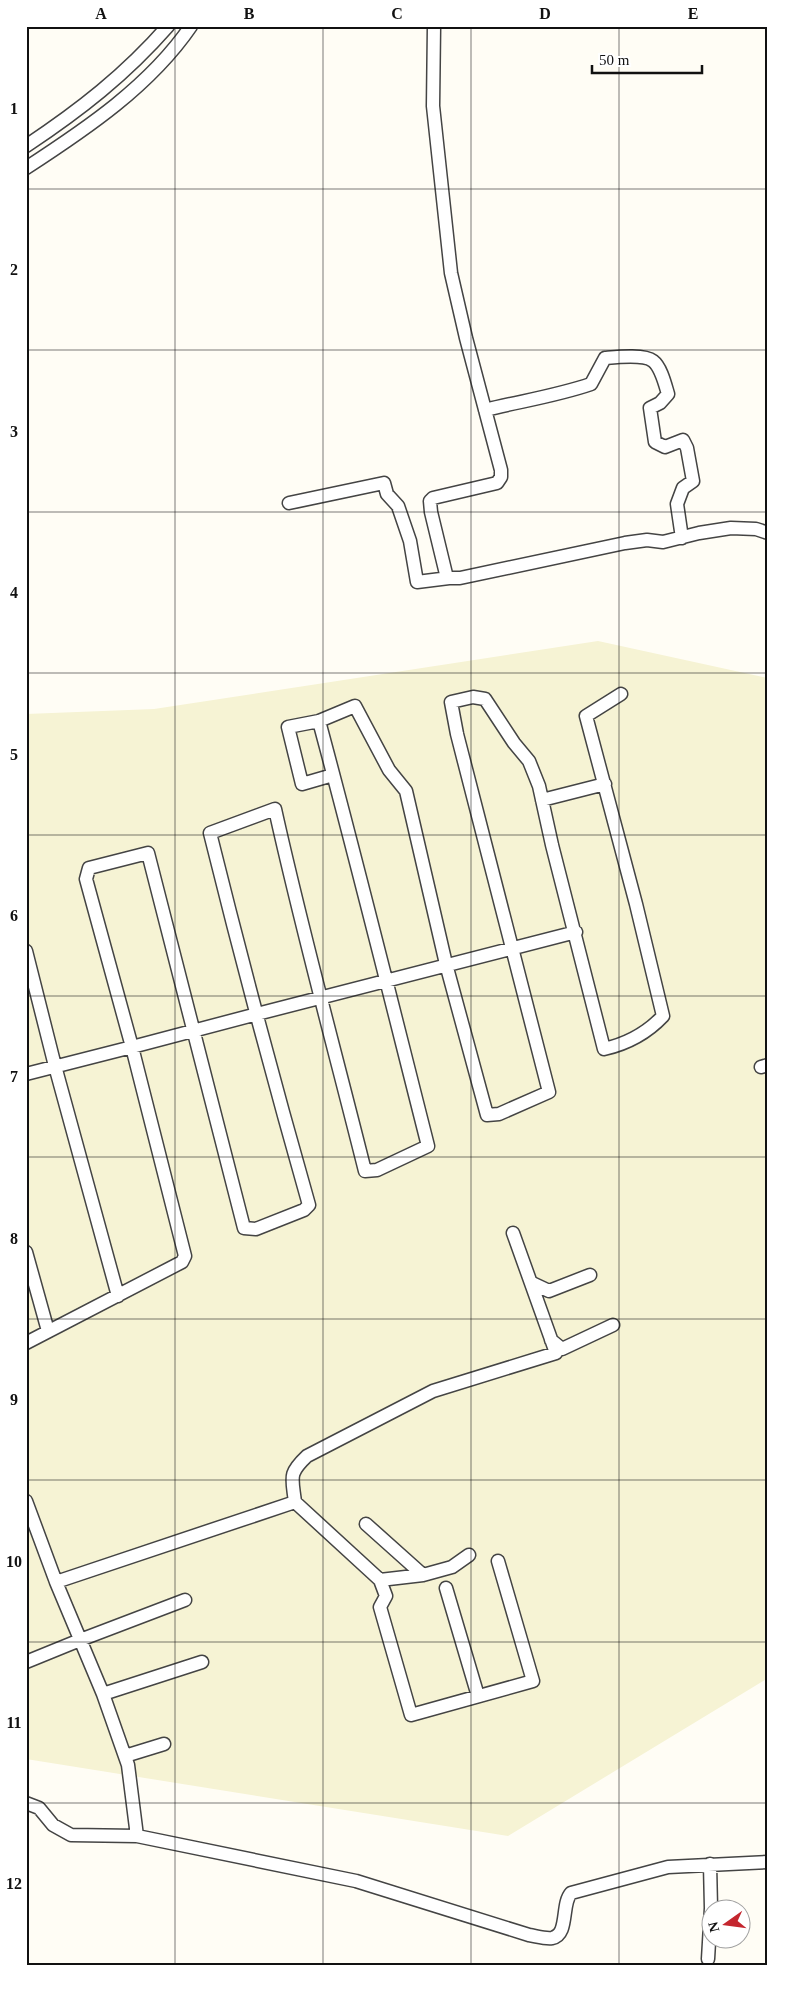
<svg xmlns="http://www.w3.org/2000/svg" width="794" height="1992" font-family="'Times New Roman',serif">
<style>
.farmland{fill:#f6f3d4}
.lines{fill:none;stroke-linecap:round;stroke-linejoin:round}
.minor-casing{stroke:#444;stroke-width:15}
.minor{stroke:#fff;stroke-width:12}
.grid{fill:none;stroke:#111;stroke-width:1;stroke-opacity:0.55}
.neatline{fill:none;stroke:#111;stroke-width:2}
.grid-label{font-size:16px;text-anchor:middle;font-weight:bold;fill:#111}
</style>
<rect width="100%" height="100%" fill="#fffdf5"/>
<path class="farmland" d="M598,641L768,678V1678L508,1836L26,1759V714L154,709Z"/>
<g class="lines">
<g class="minor-casing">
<path id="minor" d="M434,26L433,106L451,273L466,338L501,470V477L497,483L433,498L430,501L431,512L446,574L449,578H460L625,543L647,540L663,542L699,533L731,528L756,529L768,533
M26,146C80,110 125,75 168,26
M26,168C86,129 150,86 191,26
M485,410C521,401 556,396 591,384L605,358C617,357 644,354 653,361C661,367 665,384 668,394L660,403L650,408L655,442L665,447L683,440L687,448L693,481L683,488L677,504L682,538
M289,503L384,483L387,494L398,506L410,541L417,582L449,578
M319,721C357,862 392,1004 428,1146L377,1170L365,1171C335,1051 302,931 275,809L210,833C241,958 274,1082 309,1205L304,1210L256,1229L244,1228L148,853L89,868L86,879L132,1047L257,1014C363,987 469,959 576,932
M333,775L302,784L288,727L319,721L355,706L389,770L406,791L446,964L487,1115L499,1114L549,1092L457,734L451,702L473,697L485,699L514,743L529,761L539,786L552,845L604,1049C626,1044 647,1033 663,1016L636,904L586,716L621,694
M542,800L605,784
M26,951L55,1066L118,1296
M761,1067L768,1065
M26,1074L132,1047L185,1256L182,1262L26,1343
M26,1252L48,1331
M532,1283L549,1291L590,1275
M551,1340L562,1349L613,1325
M26,1501L56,1582L103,1694L128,1765L137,1836
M295,1502L380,1580L423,1575L452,1567L469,1555
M366,1524L423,1575
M380,1580L386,1596L380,1607L411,1715L533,1681L498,1561
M56,1582L295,1502C292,1477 288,1474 307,1456L433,1391L556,1353L513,1233
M446,1588L478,1696
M26,1662L80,1640L185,1600
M103,1694L202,1662
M125,1756L164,1744
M26,1803L39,1808L53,1825L71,1835L137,1836L356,1881L529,1935C536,1936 545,1939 552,1938C569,1935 561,1904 571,1893L668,1867L768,1862
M708,1959L711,1908L710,1864"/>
</g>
<use href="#minor" class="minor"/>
</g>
<path class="grid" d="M175,26V1966M323,26V1966M471,26V1966M619,26V1966M26,189H768M26,350H768M26,512H768M26,673H768M26,835H768M26,996H768M26,1157H768M26,1319H768M26,1480H768M26,1642H768M26,1803H768"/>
<rect width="794" height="1992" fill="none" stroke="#ffffff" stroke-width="55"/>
<g transform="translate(726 1924) rotate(256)"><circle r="24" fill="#ffffff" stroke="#a0a0a0"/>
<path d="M0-4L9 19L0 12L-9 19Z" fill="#c4262e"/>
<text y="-8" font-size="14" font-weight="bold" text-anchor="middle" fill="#111111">N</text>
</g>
<path d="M592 65v8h110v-8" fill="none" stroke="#111111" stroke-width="2.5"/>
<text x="599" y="65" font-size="15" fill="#111111" stroke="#ffffff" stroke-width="4" paint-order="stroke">50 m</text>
<rect x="28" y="28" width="738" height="1936" class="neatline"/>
<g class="grid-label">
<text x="101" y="19">A</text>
<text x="249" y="19">B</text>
<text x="397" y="19">C</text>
<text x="545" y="19">D</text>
<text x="693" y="19">E</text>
<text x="14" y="114">1</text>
<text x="14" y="275">2</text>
<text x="14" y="437">3</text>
<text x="14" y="598">4</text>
<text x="14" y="760">5</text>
<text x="14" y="921">6</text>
<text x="14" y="1082">7</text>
<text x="14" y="1244">8</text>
<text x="14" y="1405">9</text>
<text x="14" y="1567">10</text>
<text x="14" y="1728">11</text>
<text x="14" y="1889">12</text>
</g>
</svg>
